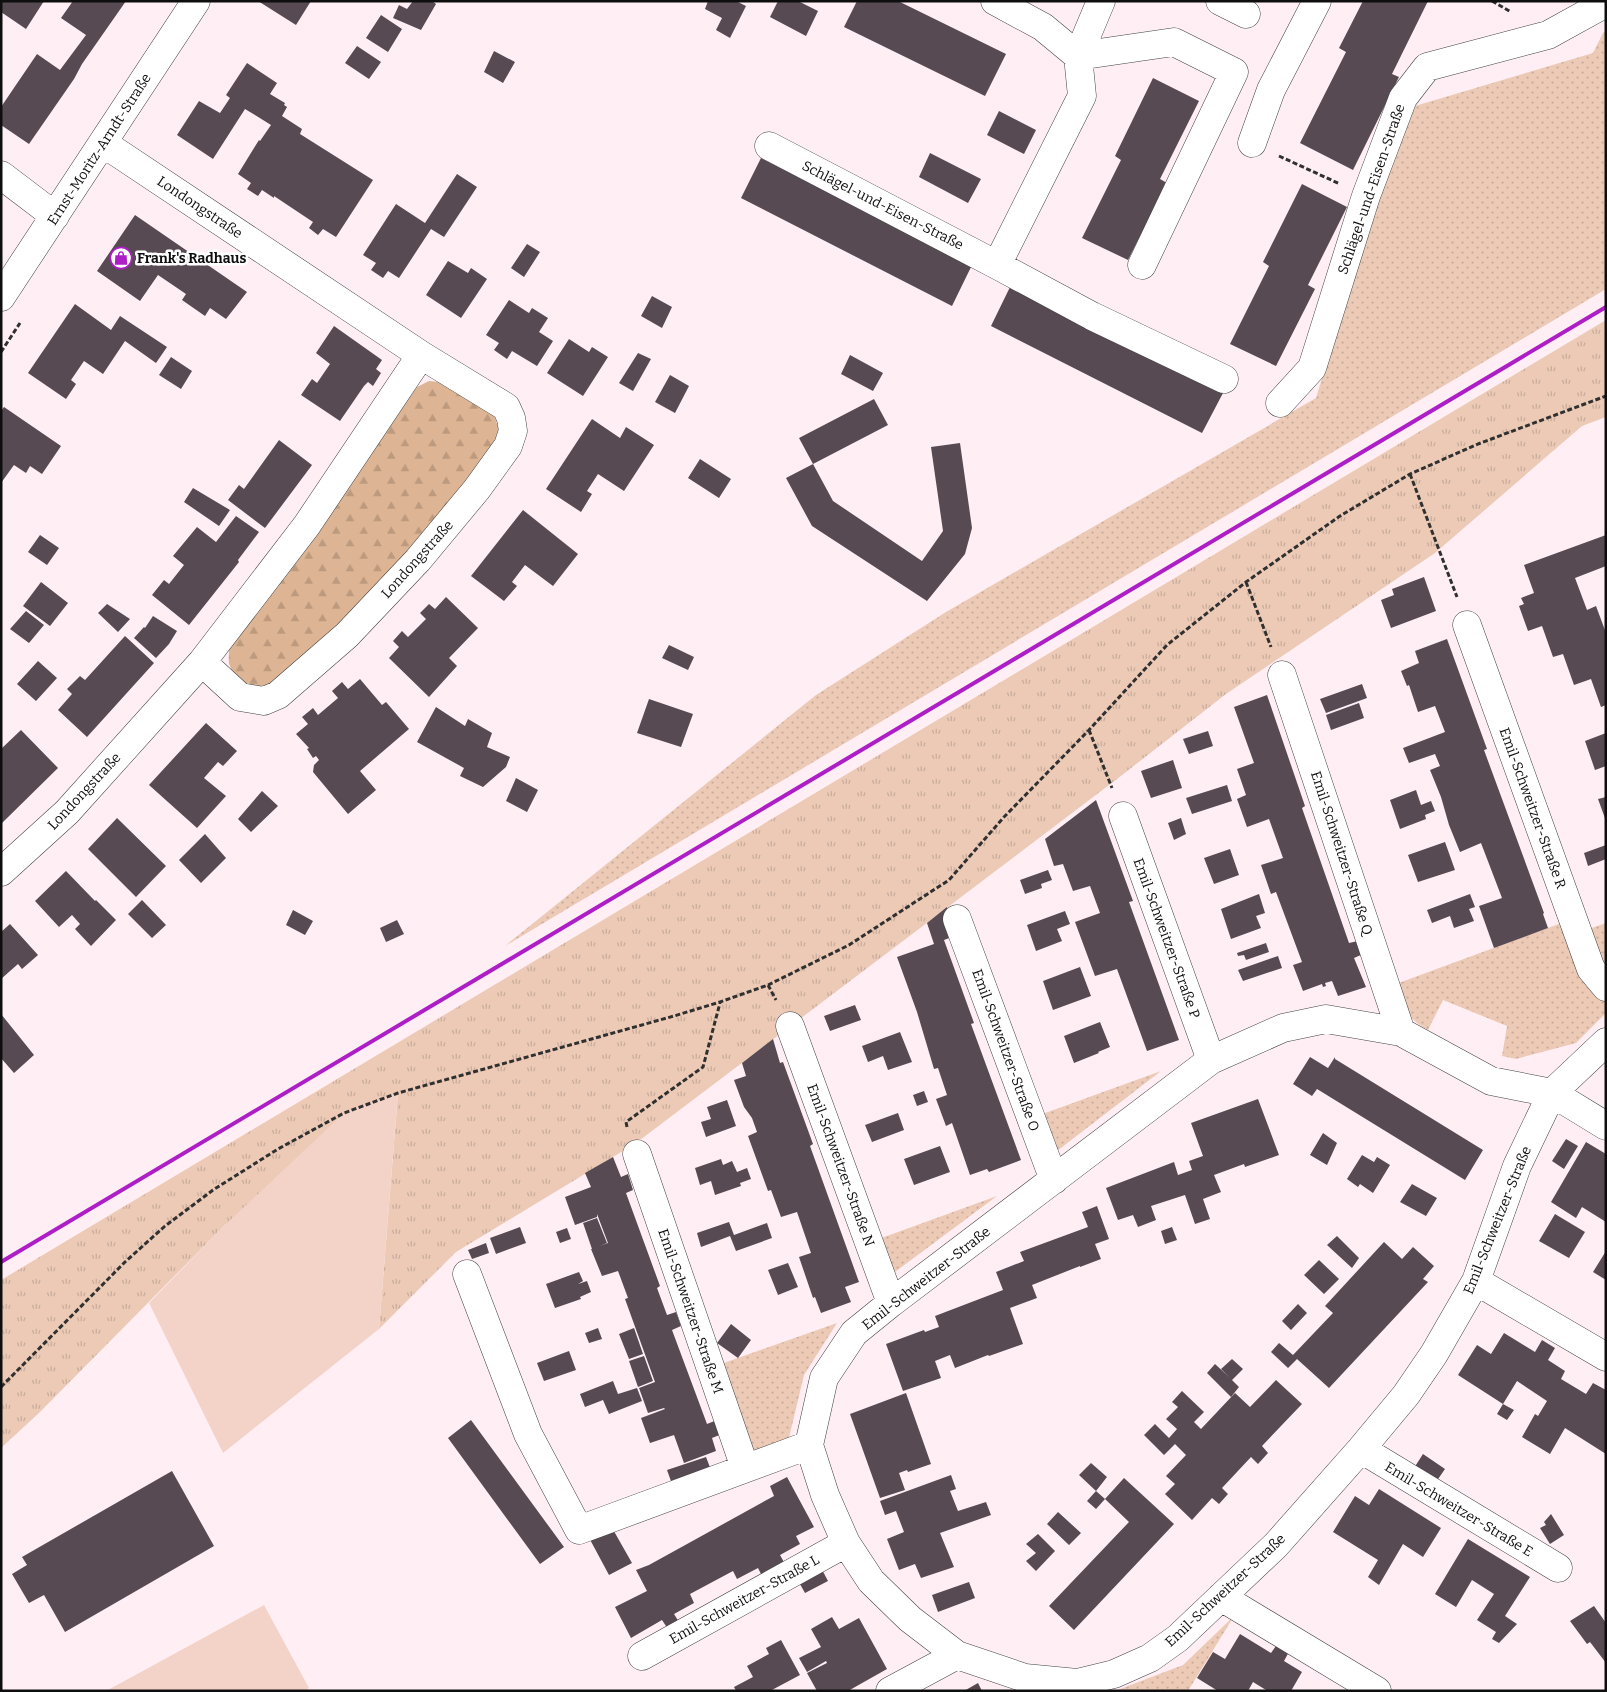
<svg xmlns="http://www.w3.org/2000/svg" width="1607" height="1692" font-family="Bitter,serif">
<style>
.grass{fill:url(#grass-dots)}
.forest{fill:url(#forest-firs)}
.park{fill:url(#park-tufts)}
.pitch{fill:#f3d3c8}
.building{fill:#574a53}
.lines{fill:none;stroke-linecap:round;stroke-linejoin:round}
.minor-casing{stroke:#414141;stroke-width:29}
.path{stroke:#303030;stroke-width:3;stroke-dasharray:5 2.5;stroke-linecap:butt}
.minor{stroke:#fff;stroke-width:28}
.rail{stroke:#ad1ec6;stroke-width:4}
.labels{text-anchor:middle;stroke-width:5;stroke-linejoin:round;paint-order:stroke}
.street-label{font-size:14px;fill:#0e0e0e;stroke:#fff}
.poi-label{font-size:14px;font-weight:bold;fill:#0e0e0e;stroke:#fff;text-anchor:start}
</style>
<defs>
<pattern id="grass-dots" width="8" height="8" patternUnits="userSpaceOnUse" patternTransform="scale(1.25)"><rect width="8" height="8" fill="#eccab6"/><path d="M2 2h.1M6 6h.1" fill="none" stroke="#c9ac9b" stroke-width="1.8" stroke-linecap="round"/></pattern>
<pattern id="forest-firs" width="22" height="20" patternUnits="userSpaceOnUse" patternTransform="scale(1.25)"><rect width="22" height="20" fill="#deb594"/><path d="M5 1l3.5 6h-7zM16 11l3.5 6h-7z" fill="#bd9a7e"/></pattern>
<pattern id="park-tufts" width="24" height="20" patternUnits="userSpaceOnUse" patternTransform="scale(1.25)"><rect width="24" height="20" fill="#eccab6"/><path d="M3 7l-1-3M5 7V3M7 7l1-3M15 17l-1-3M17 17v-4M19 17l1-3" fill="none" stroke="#c9ac9b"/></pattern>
</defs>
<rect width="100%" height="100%" fill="#ffeff4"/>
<path class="grass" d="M1606,31V289L505,946L816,695L946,612L1316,398L1399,127L1415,106L1593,53L1603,33Z
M1567,921L1606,994V1013L1576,1043L1516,1059L1502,1056L1507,1026L1443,1000L1428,1030C1404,1016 1405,1010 1396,984Z
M1606,923V977L1583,931Z
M1161,1071L1057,1151L1037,1116Z
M997,1196L895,1272L887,1269L876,1240Z
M837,1323L804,1375L788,1442L757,1453L748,1449L718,1365Z
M1234,1616L1188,1691H1115L1183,1665Z"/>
<path class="forest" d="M429,381L439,382L493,413L498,426V444C461,490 423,537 382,580C347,617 309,651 272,685C256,692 236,683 230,666C228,662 229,655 229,650L285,576L417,387Z"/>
<path class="park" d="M1606,320V417L1582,426L1435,553L1226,694L1117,779L636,1143L456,1252L379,1329L398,1093L225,1225L39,1413L1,1448V1280Z"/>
<path class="pitch" d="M398,1093L379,1329L223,1453L149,1303L225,1225L344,1113Z
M264,1605L309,1688L305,1691H106Z"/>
<path class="building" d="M1,1H44L26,29L1,12Z
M73,1H126L82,64L74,79L29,144L1,125V107L37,54L60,70L86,35L61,18Z
M258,1H311L296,25Z
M413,1H432L436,4L421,30L393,18L399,5L407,9Z
M708,1H736L746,6L730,38L716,30L722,18L705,9Z
M778,1H798L818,11L806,36L770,17Z
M857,1H898L1006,54L985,96L844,27Z
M1363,1H1428L1392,74L1399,77L1353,170L1300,143L1346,52L1339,48Z
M381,15L402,29L388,52L366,38Z
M357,46L381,62L369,79L345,63Z
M494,51L515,62L503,83L484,72Z
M247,63L277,83L270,94L285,103L284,105L287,107L282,116L302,129L300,134L373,180L336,237L323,229L318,235L309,228L313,222L274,196V198L262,190L258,196L247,189L251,183L238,174L259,140L260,141L271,125L255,115L245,109L213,159L177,135L199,101L220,113L230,98L226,95Z
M1153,78L1199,101L1160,179L1167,183L1128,260L1082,238L1121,160L1115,156Z
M999,111L1036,130L1024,154L987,135Z
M930,153L981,179L968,203L919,177Z
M761,158L972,265L952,306L741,198Z
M457,174L477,187L444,237L431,229L399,278L388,271L383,278L371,270L376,263L363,255L396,204L425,223Z
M1302,184L1347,207L1308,285L1315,289L1276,366L1230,344L1269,266L1263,262Z
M135,215L247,292L226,319L210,308L205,316L182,300L186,294L158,275L140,301L97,271Z
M527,244L540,252L524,277L511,268Z
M448,261L468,273L471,268L487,279L461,318L426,295Z
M1011,285L1223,393L1202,433L991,326Z
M652,296L672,307L662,328L641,316Z
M509,300L529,313L532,308L548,318L539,332L553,341L537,366L512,351L507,359L494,350L499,343L486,335Z
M75,304L111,330L120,316L167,347L156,363L125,341L103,374L84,361L71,380L76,384L66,399L28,373Z
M334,326L382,360L376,369L381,373L373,386L368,382L364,386L340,421L301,395L312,379L317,383L330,364L316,353Z
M569,339L589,352L592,347L608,357L583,396L547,373Z
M638,353L651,359L633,391L619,383Z
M850,355L883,373L873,391L841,374Z
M171,357L192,371L181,389L159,375Z
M670,375L689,386L675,413L655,402Z
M874,399L888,425L813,464L799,438Z
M4,407L61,446L42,474L30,466L26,473L14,465L1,483V411Z
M592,419L620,438L626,427L654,445L624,491L598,474L587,491L592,494L581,512L546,489Z
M279,440L312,465L265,528L228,500L239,485L244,489Z
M960,443L972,528L965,554L927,601L812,526L786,478L813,464L833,501L922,561L943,531L931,447Z
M700,459L731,479L719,498L688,478Z
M193,488L230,510L219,526L184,502Z
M523,510L578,554L553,586L525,565L512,582L517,586L504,601L471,576Z
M236,516L259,532L238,560L239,562L189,625L152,595L164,580L169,584L184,565L173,556L197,527L216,542Z
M40,535L59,548L47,565L28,552Z
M1606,535V566L1575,578L1587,610L1596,606L1606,633V705L1601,707L1591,679L1574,685L1563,654L1553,657L1542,626L1528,631L1519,606L1524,604L1521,598L1534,593L1524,565Z
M1424,577L1436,611L1391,628L1381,600L1394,595L1392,589Z
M41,582L68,603L50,626L23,606Z
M446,597L478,628L449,658L457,666L429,697L389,658L399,647L393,641L402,631L408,637L426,619L420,613L429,604L435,609Z
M107,604L130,619L118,632L98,613Z
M26,611L44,625L29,643L10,629Z
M153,616L177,631L169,644L156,658L134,638L144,627L145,628Z
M125,636L154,663L87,737L58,710L72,694L67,689L80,676L85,680Z
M1447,639L1487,749L1484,750L1544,913L1543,914L1548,928L1494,948L1479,906L1502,898L1481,843L1460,852L1449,825L1441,797L1430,770L1440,766L1435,754L1409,763L1403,748L1445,732L1435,706L1418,712L1409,685L1407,686L1401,671L1419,663L1415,651Z
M669,645L694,657L688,670L662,658Z
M38,661L57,678L36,701L17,684Z
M360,679L382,705L386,702L409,729L360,771L376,790L348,814L313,772L314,765L319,760L316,756L313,758L307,749L309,748L296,734L308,724L302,717L313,708L318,715L338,698L332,691L342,682L348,689Z
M1362,684L1367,698L1326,713L1320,699Z
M1267,695L1305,806L1302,808L1349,943L1358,941L1363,954L1354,958L1366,987L1338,996L1332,981L1325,983L1326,986L1323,987L1322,984L1303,991L1293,965L1302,962L1276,892L1271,894L1261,865L1283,858L1269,819L1247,827L1237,799L1246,795L1237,769L1254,763L1234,707Z
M649,699L693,714L681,747L637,733Z
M1359,703L1364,718L1331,730L1326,715Z
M436,707L465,726L468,719L492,733L487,747L510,757L506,767L483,787L460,776L464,768L417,742Z
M206,723L237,751L223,766L218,762L204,778L226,796L197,828L149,785Z
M21,730L58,768L1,824V749Z
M1208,731L1213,746L1189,754L1183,739Z
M1606,733V766L1595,770L1585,741Z
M1173,760L1182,788L1151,798L1141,771Z
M516,778L538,790L527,812L506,801Z
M1227,785L1232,801L1192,814L1186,798Z
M1416,790L1421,805L1431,801L1435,811L1425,815L1426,819L1400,829L1390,800Z
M262,791L278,806L251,832L238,819Z
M1606,797V821L1598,799Z
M1096,800L1133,901L1129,902L1179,1040L1147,1051L1117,969L1095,976L1075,922L1100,913L1090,886L1073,891L1063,864L1054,866L1045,839Z
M117,818L166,866L136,897L88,849Z
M1181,818L1186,834L1174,840L1168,823Z
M205,834L226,858L201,883L179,860Z
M1445,842L1455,870L1418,882L1408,855Z
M1606,845V859L1588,866L1584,853Z
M1230,849L1239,875L1214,884L1204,858Z
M1048,870L1052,880L1041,884L1042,888L1025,894L1020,880Z
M66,871L95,901L96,900L116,920L91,946L75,929L80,924L72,915L59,927L35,901Z
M1259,894L1265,913L1256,916L1261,928L1231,939L1221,909Z
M1470,894L1475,907L1469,909L1474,921L1454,928L1450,916L1432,923L1427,910Z
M142,900L166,925L152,938L128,914Z
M947,907L957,935L944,940L974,1023L971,1024L1021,1160L989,1172L987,1169L970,1175L952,1123L946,1126L936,1099L947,1095L938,1068L934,1069L917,1012L897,957L934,944L927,923Z
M293,910L313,921L305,935L286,925Z
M1065,911L1070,924L1057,929L1062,941L1036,951L1027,925Z
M397,920L404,934L386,942L380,928Z
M10,924L38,955L22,969L18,964L1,979V932Z
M1266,943L1269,952L1246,960L1244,955L1238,956L1237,953Z
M1278,956L1282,968L1243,981L1238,970Z
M1080,967L1091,996L1053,1010L1043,981Z
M855,1005L861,1020L830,1031L824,1016Z
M1,1014L34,1055L14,1073L1,1058Z
M1100,1022L1110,1047L1098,1052L1099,1053L1074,1063L1064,1036Z
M900,1032L912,1062L888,1070L883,1056L868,1062L862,1046Z
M773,1039L780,1063L783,1062L813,1144L810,1146L859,1282L845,1287L851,1302L821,1313L815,1297L813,1298L799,1257L811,1253L797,1212L781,1217L771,1190L768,1191L748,1136L757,1132L752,1118L744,1107L734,1080L746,1076L742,1063Z
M1310,1057L1328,1068L1335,1057V1059L1483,1150L1465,1180L1317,1089L1312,1096L1293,1084Z
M924,1091L928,1102L917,1106L913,1095Z
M1258,1099L1279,1155L1245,1167L1244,1164L1214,1175L1221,1192L1203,1199L1210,1219L1195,1224L1185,1195L1151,1206L1156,1220L1138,1227L1133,1215L1118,1220L1106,1188L1174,1162L1178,1175L1192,1170L1189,1161L1203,1156L1191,1123Z
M727,1100L736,1126L706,1137L701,1122L711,1119L707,1107Z
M898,1113L904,1130L872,1142L865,1125Z
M1323,1133L1337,1143L1327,1165L1310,1155Z
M1566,1139L1578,1146L1564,1169L1552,1161Z
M1586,1142L1606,1154V1222L1582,1207L1576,1218L1551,1202Z
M940,1146L950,1172L914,1185L904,1159Z
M1362,1155L1374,1162L1377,1157L1390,1165L1373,1193L1360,1184L1358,1187L1347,1179Z
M613,1157L621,1177L628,1174L633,1190L626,1193L660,1286L657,1288L667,1315L676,1312L681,1326L672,1330L707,1424L717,1420L722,1434L712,1438L716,1451L684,1463L674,1435L650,1443L641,1418L665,1409L664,1408L648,1413L639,1388L655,1382L625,1299L628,1298L618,1271L602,1276L591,1249L608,1243L597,1214V1217L575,1225L565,1197L591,1187L585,1173Z
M721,1159L723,1165L732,1161L737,1172L747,1168L751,1179L740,1183L741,1186L715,1195L711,1181L700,1185L695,1168Z
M1412,1184L1437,1198L1426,1216L1400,1202Z
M1097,1206L1109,1239L1095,1244L1101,1259L1080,1267V1266L1032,1285L1037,1298L1010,1308L1023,1344L989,1356L988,1355L955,1368L950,1355L935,1361L941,1378L903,1391L886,1344L924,1330L925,1332L939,1327L935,1316L1003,1290L996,1272L1024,1261L1020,1252L1088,1227L1082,1212Z
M1555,1214L1585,1232L1569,1258L1539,1241Z
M597,1218L607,1243L592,1249L583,1223Z
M729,1222L734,1235L767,1223L772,1238L736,1251L730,1236L701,1247L697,1233Z
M520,1227L526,1243L496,1254L490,1238Z
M1172,1227L1177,1240L1165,1244L1161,1231Z
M567,1228L571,1239L560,1243L556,1232Z
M1337,1236L1359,1258L1352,1268L1327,1245Z
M1384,1242L1402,1259L1413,1247L1434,1266L1423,1279L1428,1282L1329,1388L1297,1359L1288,1368L1271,1352L1279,1343L1293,1355L1333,1313L1325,1306Z
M486,1243L489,1253L472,1259L468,1250Z
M1606,1251V1280L1593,1272Z
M1319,1260L1339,1279L1324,1294L1304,1275Z
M788,1263L798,1287L778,1295L768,1270Z
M579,1272L583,1281L578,1284L587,1281L591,1292L580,1297L581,1299L555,1308L546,1284Z
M1298,1304L1307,1313L1291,1330L1282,1321Z
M731,1324L751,1340L738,1358L717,1343Z
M598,1328L602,1339L589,1343L585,1333Z
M634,1328L643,1354L629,1359L619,1334Z
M1504,1333L1535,1352L1542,1340L1555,1348L1548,1360L1565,1371L1561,1379L1586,1394L1593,1383L1606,1390V1454L1565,1428L1550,1454L1522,1437L1535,1414L1538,1416L1547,1401L1517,1381L1503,1404L1458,1375L1477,1345L1491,1354Z
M569,1351L576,1370L544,1381L537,1363Z
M644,1356L653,1381L638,1387L629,1361Z
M1232,1359L1243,1369L1232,1380L1239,1387L1231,1397L1207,1373L1215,1364L1229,1377L1221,1369Z
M1276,1380L1302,1404L1262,1446L1268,1453L1258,1464L1251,1457L1222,1488L1228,1494L1219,1504L1212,1498L1192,1520L1165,1494L1175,1484L1166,1476L1186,1455L1175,1444L1164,1455L1144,1435L1155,1424L1169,1438L1177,1429L1166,1419L1178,1407L1172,1402L1182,1391L1204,1412L1194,1422L1201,1429L1235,1393L1250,1407Z
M613,1381L618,1394L637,1388L642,1401L609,1414L603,1400L585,1407L580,1394Z
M906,1393L931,1464L908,1472L907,1470L899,1473L905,1490L880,1498L850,1414Z
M1503,1404L1514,1410L1507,1420L1497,1414Z
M471,1420L564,1547L540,1564L448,1438Z
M1423,1454L1445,1469L1436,1482L1414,1468Z
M706,1457L711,1470L672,1484L667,1470Z
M1091,1463L1107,1477L1096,1491L1079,1475Z
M172,1471L214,1546L65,1632L44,1595L29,1603L12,1574L27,1565L22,1557Z
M951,1475L956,1489L950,1491L958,1511L986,1502L991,1515L940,1533L954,1567L921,1578L915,1564L899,1570L887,1539L904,1532L896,1511L885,1515L880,1501Z
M787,1477L814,1527L796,1536L800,1544L780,1555L785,1564L762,1576L758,1568L737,1579L733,1571L690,1594L694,1603L674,1614L679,1622L668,1629L662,1620L631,1638L615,1607L647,1591L636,1570L649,1565L774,1496L770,1486Z
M1124,1478L1174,1524L1074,1630L1049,1606L1129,1522L1105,1499Z
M1379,1489L1441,1528L1423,1557L1403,1544L1379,1585L1368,1577L1378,1560L1333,1532L1355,1496L1369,1505Z
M1096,1491L1105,1499L1096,1509L1087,1501Z
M1058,1512L1081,1533L1069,1545L1047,1524Z
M1551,1514L1564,1535L1550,1544L1540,1528L1546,1525L1544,1522Z
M611,1526L632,1563L609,1575L587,1534Z
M1038,1534L1055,1551L1036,1571L1026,1561L1036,1553L1026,1544Z
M1468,1539L1530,1577L1505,1616L1517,1624L1499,1643L1492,1639L1496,1632L1477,1620L1494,1594L1472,1580L1456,1607L1435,1594Z
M819,1564L828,1581L805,1593L796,1577Z
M969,1582L975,1598L938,1612L932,1595Z
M1594,1606L1606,1623V1663L1590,1642L1587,1644L1570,1621Z
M832,1617L839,1629L859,1618L887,1669L848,1691H817L807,1673L827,1663L826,1661L807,1672L799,1658L821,1647L811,1629Z
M1240,1634L1271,1653L1278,1643L1290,1650L1284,1661L1302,1672L1291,1691H1265L1266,1690L1253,1682L1248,1691H1218L1197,1678L1213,1652L1225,1659Z
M781,1640L800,1675L770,1691H736L734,1687L753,1677L747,1666L769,1654L766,1648Z
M978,1683L982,1691H964Z"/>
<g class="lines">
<g class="minor-casing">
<path id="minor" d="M995,1L1043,27L1078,56L1082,96L997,265
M1101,1L1078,56L1174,42L1234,72L1142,265
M1220,1L1246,14
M1252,143L1271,90L1317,1
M769,146L997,265L1092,316L1224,379
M1,175L55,216
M1,297L196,1
M1280,403L1312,368L1366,196L1403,98L1427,67L1548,35L1606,3
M1467,625L1591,969L1606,987
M202,662L240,697L264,701L278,695L347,635L418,560L477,489L508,446L513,431L511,418L506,407L421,355
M1282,675L1401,1032
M1123,816L1211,1060
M1,872L67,812L202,662L307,525L421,355L103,143
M957,919L1054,1180
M790,1026L891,1303
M1606,1042L1552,1093L1517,1166L1476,1281L1434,1354L1406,1395L1361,1449L1276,1545L1178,1638L1150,1658L1114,1674L1077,1683L1025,1678L957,1655L910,1619L871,1581L846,1543L825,1495L809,1445L824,1378L854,1333L891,1303L1211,1060L1283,1028L1326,1019L1401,1032L1491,1081L1552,1093L1606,1126
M637,1154L745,1468
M467,1274L528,1434L579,1530L809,1445
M1476,1281L1606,1357
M1361,1449L1558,1568
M1221,1597L1377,1691
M642,1656L846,1543
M890,1691L957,1655"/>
</g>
<path class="path" d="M1492,1L1511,12
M1279,156L1340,184
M1,352L20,323
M1410,474L1457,597
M1246,582L1271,647
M1089,730L1112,788
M768,985L776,1000
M627,1127L626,1122L703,1067L720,1003
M1,1387L125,1262L165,1226L213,1190L278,1149L344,1113L398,1093L674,1016L720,1002L768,985L849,945L949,880L1004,817L1089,730L1167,645L1246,582L1340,516L1410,474L1478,444L1606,396"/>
<use href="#minor" class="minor"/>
<path class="rail" d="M1,1262L1606,307"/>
</g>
<defs>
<g id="shop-ring" transform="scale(1.125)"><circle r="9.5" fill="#fff" stroke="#ad1ec6" stroke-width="1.5"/><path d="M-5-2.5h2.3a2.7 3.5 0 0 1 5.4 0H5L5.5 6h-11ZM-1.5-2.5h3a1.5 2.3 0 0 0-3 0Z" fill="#ad1ec6"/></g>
</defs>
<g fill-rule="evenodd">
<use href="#shop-ring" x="121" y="258"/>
</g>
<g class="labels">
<g class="street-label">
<text transform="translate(99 149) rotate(-57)" y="5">Ernst-Moritz-Arndt-Straße</text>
<text transform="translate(1371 189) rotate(-71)" y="5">Schlägel-und-Eisen-Straße</text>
<text transform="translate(883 205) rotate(27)" y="5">Schlägel-und-Eisen-Straße</text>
<text transform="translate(200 207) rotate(34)" y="5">Londongstraße</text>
<text transform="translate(417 559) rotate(-48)" y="5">Londongstraße</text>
<text transform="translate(84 791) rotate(-47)" y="5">Londongstraße</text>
<text transform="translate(1533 808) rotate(70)" y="5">Emil-Schweitzer-Straße R</text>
<text transform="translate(1342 853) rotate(72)" y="5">Emil-Schweitzer-Straße Q</text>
<text transform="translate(1167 938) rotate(70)" y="5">Emil-Schweitzer-Straße P</text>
<text transform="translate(1006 1050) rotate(70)" y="5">Emil-Schweitzer-Straße O</text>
<text transform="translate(841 1165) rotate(70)" y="5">Emil-Schweitzer-Straße N</text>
<text transform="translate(1497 1220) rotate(-68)" y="5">Emil-Schweitzer-Straße</text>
<text transform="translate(926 1278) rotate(-38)" y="5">Emil-Schweitzer-Straße</text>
<text transform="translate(691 1311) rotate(71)" y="5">Emil-Schweitzer-Straße M</text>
<text transform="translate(1459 1509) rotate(31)" y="5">Emil-Schweitzer-Straße E</text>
<text transform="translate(1225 1590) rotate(-43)" y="5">Emil-Schweitzer-Straße</text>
<text transform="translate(744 1599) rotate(-29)" y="5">Emil-Schweitzer-Straße L</text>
</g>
<g class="poi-label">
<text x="137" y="263">Frank's Radhaus</text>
</g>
</g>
<rect width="1607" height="1692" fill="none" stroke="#0e0e0e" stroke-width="5"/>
</svg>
